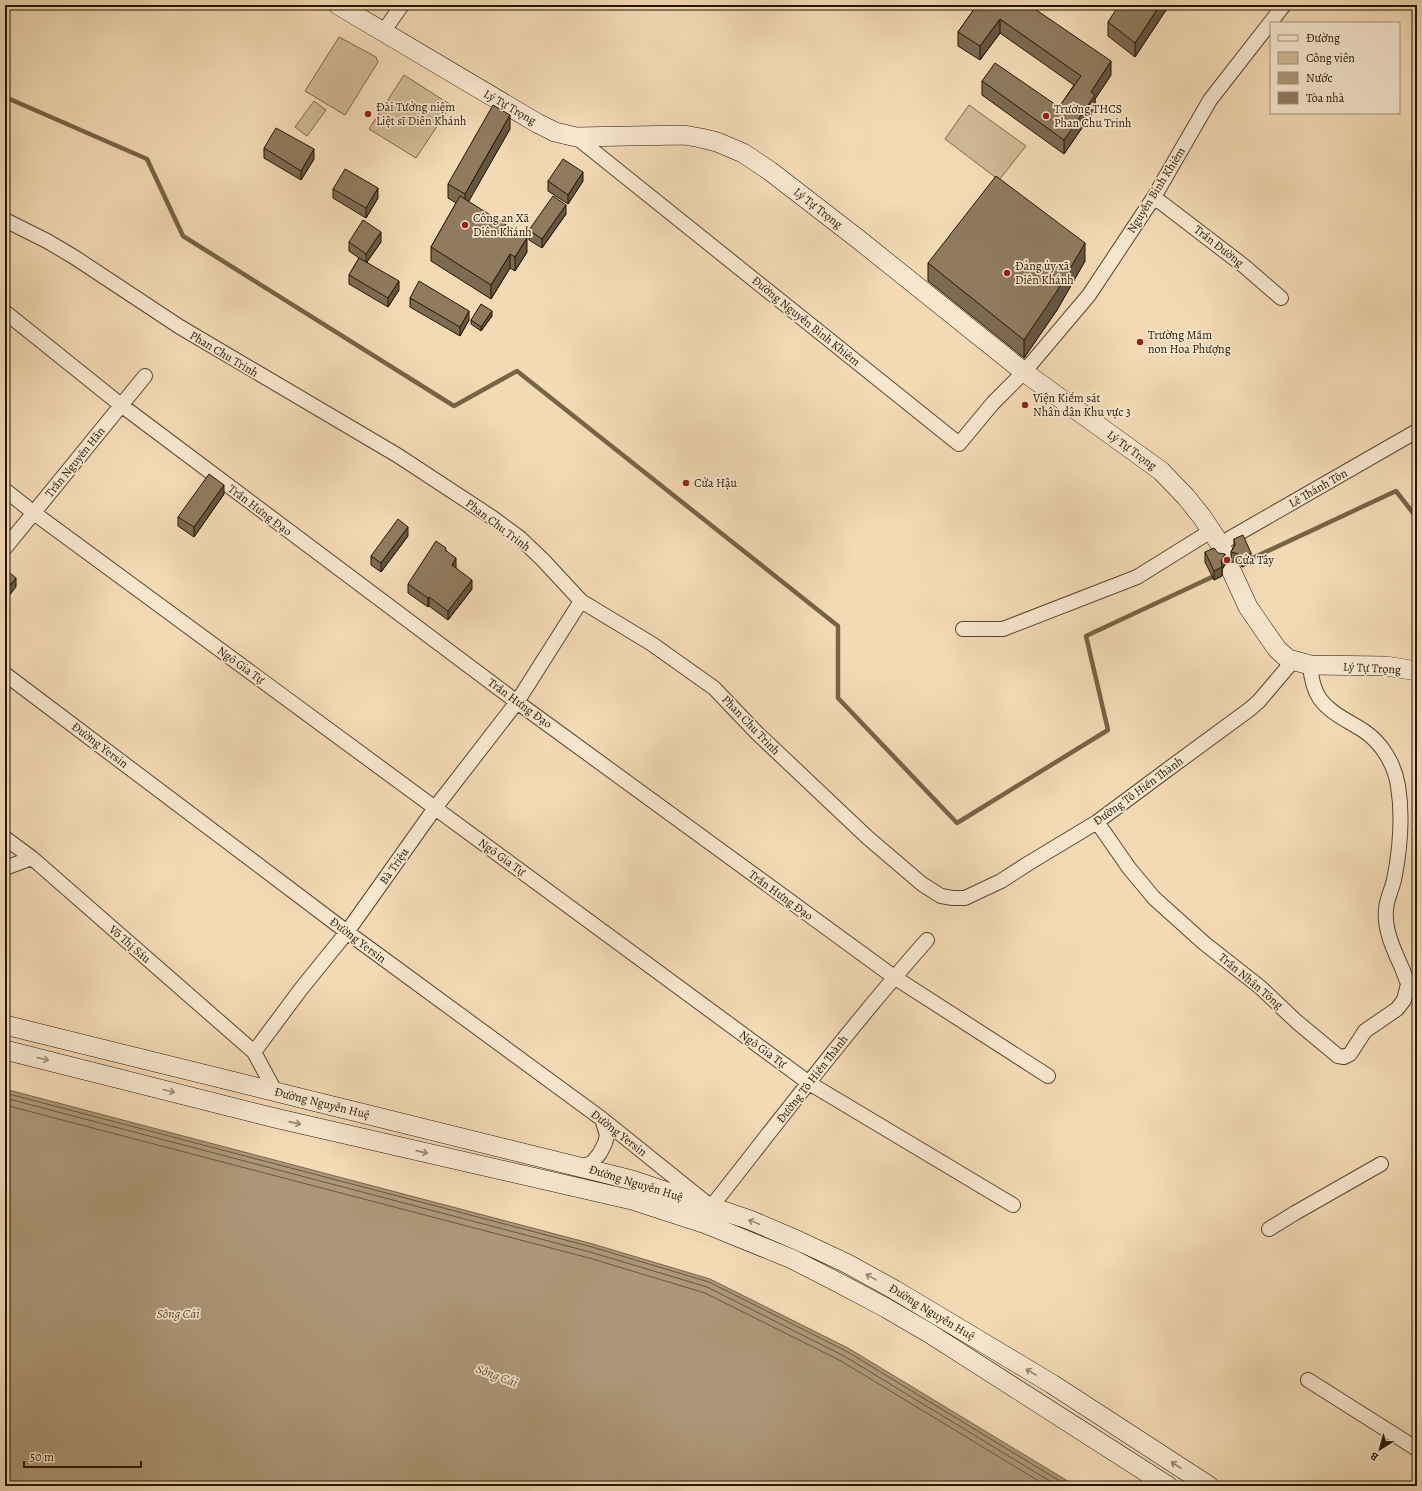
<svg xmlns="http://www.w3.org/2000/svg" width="1422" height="1491" font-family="Alegreya,serif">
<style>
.green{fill:#d0b996;stroke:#7a674c}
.water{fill:#ad9778;stroke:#776348}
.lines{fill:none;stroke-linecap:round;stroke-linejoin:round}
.shore{stroke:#69563c;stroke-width:1}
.stream{stroke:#776348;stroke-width:4.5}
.street-casing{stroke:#58462e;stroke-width:16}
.secondary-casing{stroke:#251501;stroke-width:20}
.street{stroke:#f7e7cf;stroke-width:14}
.secondary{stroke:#f7e7cf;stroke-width:19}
.wall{fill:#7c6a52;stroke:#251501}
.shaded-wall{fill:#655642;stroke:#251501}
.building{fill:#907b5f;stroke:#251501}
.oneway{stroke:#988872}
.poi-dot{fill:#8f2418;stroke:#f7e7cf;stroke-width:1.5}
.labels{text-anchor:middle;stroke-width:3.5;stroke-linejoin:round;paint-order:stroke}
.poi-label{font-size:12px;fill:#251501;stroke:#f7e7cf;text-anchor:start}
.street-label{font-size:12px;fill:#251501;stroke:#f7e7cf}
.water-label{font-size:13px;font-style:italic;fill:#5b4931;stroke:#f7e7cf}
</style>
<rect width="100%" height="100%" fill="#f3dab5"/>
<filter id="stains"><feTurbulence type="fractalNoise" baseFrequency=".005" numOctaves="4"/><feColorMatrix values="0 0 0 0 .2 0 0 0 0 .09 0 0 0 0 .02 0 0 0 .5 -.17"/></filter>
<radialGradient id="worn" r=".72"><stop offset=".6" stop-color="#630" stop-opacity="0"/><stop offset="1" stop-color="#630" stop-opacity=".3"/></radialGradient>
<path class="green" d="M339,37L376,57L378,62L345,115L305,91Z
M404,75L451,105L416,158L369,129Z
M314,101L326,110L307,136L295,127Z
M969,105L1026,146L999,180L945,139Z"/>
<path class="water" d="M5,1089L593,1244L710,1279L848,1348L1076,1486H5Z"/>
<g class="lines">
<path class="shore" d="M5,1093L592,1247L709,1282L846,1351L1068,1486
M5,1098L590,1252L707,1287L844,1356L1058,1486
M5,1105L589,1258L705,1293L841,1361L1047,1486"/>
<path class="stream" d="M5,97L147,159L183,236L454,406L517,371L838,626V698L957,823L1108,730L1086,636L1396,491L1417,518"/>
<g class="street-casing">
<path id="street" d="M383,32L402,5
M576,137L959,444L993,403L1024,372L1089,295L1154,197L1210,100L1284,5
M1154,197L1244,266L1281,298
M5,220L47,241L74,257L180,327L397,455L493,518L520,538L543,560L581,601L652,644L714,688L757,733L867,837L922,884L941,896L953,898H965L1001,881L1029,863L1097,822L1167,770L1250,709L1259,701L1293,661
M5,312L121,405L517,702L894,977L1048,1076
M5,490L34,513L809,1083L1013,1205
M1220,544L1417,431
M5,548L145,376
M963,629H1003L1137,577L1211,531
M1310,665C1311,677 1313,689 1320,699C1331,714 1349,721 1364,731C1382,743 1395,765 1398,786C1403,817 1400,850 1394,880C1392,889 1387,898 1386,909C1384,929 1393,948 1401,966C1404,972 1405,978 1408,983C1410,986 1414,989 1417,991
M5,674L347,932L602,1119L704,1201
M1097,822L1129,868L1154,898L1204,943L1260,987L1297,1022L1338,1056L1344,1057L1350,1054L1365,1031L1397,1009L1404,1000L1408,984
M5,838L32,858L254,1052L275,1091
M5,868L32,858
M254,1052L301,989L347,932L435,808L517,702L581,601
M580,1167L592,1163L600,1153L605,1143L607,1135L602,1119
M708,1216L711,1207C782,1117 851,1026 927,940
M1269,1229L1295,1213L1381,1164
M1308,1380L1417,1449"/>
</g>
<g class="secondary-casing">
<path id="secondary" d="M338,5L537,123L555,132L576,137L684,135L701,138L717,142L743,153L770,171L858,239L1024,372L1161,471L1186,497L1202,517L1220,544L1224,553
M1232,572L1248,607L1277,649L1288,659L1310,665L1386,666L1417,671
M5,1025L632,1180L750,1220L799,1241L846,1263L895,1290L1052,1384L1209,1486
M5,1050L275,1118L632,1200L706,1224L792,1259L837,1282L886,1308L929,1333L1168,1486"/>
</g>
<use href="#street" class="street"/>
<use href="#secondary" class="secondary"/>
</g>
<path class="wall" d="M977,5L1111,75L1095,99V109L1064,154L982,95V81L1059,107L1074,85L1000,33L980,60L958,46V32Z
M1166,5V10L1135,57L1108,36V22Z
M510,129L468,201L527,252L515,271L510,268L491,299L431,261V247L456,203L448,198V184Z
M264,148L314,159L301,180L264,158Z
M548,181H583L568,204L548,191Z
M333,189L378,198L366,218L333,198Z
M566,214L542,248L529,240V230Z
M349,242H381L367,262L399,290L388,307L349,284V275L359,258L349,251Z
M1085,261L1057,310L1024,358L928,281V263Z
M410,298L469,320L460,336L410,307Z
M492,316L481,331L471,324V320Z
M224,494L194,537L178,526V517Z
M408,536L381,572L371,565V556Z
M1234,539L1251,563L1242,567L1238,563L1231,561V552L1234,546Z
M446,550L456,567V568L472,589L448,620L429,606L428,607L408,593V584Z
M1205,552L1225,564L1222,569V576L1214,580L1205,562Z"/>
<path class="shaded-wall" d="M1160,5H1166V10L1135,57V43Z
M1000,19V33L980,60V46Z
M1111,61V75L1095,99V109L1064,154V140L1091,92Z
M510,115V129L465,208V194Z
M314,149V159L301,180V171Z
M583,172V181L568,204V195Z
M378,188V198L366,218V208Z
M566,205V214L542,248V239Z
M381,232V242L366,263V254Z
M527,238V252L515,271V257Z
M1085,243V261L1057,310L1024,358V340Z
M510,254V268L491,299V285Z
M399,281V290L388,307V298Z
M469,311V320L460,336V327Z
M492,311V316L481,331V327Z
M224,485V494L194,537V527Z
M408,527V536L381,572V563Z
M1251,553V563L1242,567V558Z
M1225,554V564L1222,569V576L1214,580V571L1221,561Z
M456,558V567L452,574V565Z
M16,578V587L5,601V592Z
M472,580V589L448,620V611Z
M429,597V606L428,607V598Z"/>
<path class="building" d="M977,5H1029L1111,61L1091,92L1095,95L1064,140L982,81L995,63L1059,107L1081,76L1000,19L980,46L958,32Z
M1119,5H1160L1135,43L1108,22Z
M493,105L510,115L465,194L448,184Z
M276,128L314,149L301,171L264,148Z
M563,159L583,172L568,195L548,181Z
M345,169L378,188L366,208L333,189Z
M996,176L1085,243L1057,291L1024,340L928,263Z
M460,196L527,238L515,257L510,254L491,285L431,247Z
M553,196L566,205L542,239L529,230Z
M363,220L381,232L366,254L349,242Z
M359,258L399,281L388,298L349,275Z
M419,281L469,311L460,327L410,298Z
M481,304L492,311L481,327L471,320Z
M209,474L224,485L194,527L178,517Z
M398,519L408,527L381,563L371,556Z
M1243,535L1251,553L1242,558L1238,554L1231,552L1235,545L1234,539Z
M436,541L446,548L445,550L456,558L452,565L472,580L448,611L429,597L428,598L408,584Z
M1214,548L1218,553L1225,554L1221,561L1222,567L1214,571L1205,552Z
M5,569L16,578L5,592Z"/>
<defs><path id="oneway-shaft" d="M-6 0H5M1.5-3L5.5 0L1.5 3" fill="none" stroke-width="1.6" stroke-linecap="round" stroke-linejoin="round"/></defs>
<g class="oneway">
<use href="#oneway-shaft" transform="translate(43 1059) rotate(14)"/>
<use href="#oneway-shaft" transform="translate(169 1091) rotate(14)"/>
<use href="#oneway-shaft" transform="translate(295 1123) rotate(13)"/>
<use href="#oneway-shaft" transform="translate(422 1152) rotate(13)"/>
<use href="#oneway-shaft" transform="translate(754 1222) rotate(-158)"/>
<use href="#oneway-shaft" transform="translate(871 1277) rotate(-151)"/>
<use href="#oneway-shaft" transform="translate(1031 1372) rotate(-150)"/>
<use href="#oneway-shaft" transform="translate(1176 1465) rotate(-147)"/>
</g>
<g class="poi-dot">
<circle cx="368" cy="114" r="4"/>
<circle cx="1046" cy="116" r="4"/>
<circle cx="465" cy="225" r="4"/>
<circle cx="1007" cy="273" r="4"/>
<circle cx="1140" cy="342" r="4"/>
<circle cx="1025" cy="405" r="4"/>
<circle cx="686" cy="483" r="4"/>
<circle cx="1227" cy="560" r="4"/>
</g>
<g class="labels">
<g class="poi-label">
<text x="376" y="111">Đài Tưởng niệm<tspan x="376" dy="14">Liệt sĩ Diên Khánh</tspan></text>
<text x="1054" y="113">Trường THCS<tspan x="1054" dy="14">Phan Chu Trinh</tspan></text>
<text x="473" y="222">Công an Xã<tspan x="473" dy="14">Diên Khánh</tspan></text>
<text x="1015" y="270">Đảng ủy xã<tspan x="1015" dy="14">Diên Khánh</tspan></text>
<text x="1148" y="339">Trường Mầm<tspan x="1148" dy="14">non Hoa Phượng</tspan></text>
<text x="1033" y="402">Viện Kiểm sát<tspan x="1033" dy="14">Nhân dân Khu vực 3</tspan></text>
<text x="694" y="487">Cửa Hậu</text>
<text x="1235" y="564">Cửa Tây</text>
</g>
<g class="street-label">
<text transform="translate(510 107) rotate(30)" y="4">Lý Tự Trọng</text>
<text transform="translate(1156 190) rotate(-58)" y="4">Nguyễn Bỉnh Khiêm</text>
<text transform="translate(818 208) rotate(38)" y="4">Lý Tự Trọng</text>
<text transform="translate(1219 246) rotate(38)" y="4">Trần Đường</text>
<text transform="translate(806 321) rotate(39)" y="4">Đường Nguyễn Bỉnh Khiêm</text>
<text transform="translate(224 354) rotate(31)" y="4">Phan Chu Trinh</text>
<text transform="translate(1132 450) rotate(36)" y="4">Lý Tự Trọng</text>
<text transform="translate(75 462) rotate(-51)" y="4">Trần Nguyên Hãn</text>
<text transform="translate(1318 488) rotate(-30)" y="4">Lê Thánh Tôn</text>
<text transform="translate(260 510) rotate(37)" y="4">Trần Hưng Đạo</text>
<text transform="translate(498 525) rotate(37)" y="4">Phan Chu Trinh</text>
<text transform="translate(241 665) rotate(36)" y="4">Ngô Gia Tự</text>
<text transform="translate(1372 668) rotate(3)" y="4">Lý Tự Trọng</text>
<text transform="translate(520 703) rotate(36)" y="4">Trần Hưng Đạo</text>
<text transform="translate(751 725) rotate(46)" y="4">Phan Chu Trinh</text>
<text transform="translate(100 745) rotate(37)" y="4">Đường Yersin</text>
<text transform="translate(1138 791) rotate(-36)" y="4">Đường Tô Hiến Thành</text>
<text transform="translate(502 857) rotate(36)" y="4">Ngô Gia Tự</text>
<text transform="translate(394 866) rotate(-55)" y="4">Bà Triệu</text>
<text transform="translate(781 895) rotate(36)" y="4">Trần Hưng Đạo</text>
<text transform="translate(358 940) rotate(37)" y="4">Đường Yersin</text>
<text transform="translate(130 944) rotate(41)" y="4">Võ Thị Sáu</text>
<text transform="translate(1251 981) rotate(40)" y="4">Trần Nhân Tông</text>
<text transform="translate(763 1049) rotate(36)" y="4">Ngô Gia Tự</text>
<text transform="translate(812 1079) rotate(-52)" y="4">Đường Tô Hiến Thành</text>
<text transform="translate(322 1103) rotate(14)" y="4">Đường Nguyễn Huệ</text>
<text transform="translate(619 1133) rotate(38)" y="4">Đường Yersin</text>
<text transform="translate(636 1183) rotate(17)" y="4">Đường Nguyễn Huệ</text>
<text transform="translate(932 1312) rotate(31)" y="4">Đường Nguyễn Huệ</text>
</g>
<g class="water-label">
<text x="178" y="1318">Sông Cái</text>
<text transform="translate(497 1375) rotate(21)" y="5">Sông Cái</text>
</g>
</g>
<rect width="1422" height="1491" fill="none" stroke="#f3dab5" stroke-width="20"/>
<rect x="6" y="6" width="1410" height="1479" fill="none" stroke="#251501" stroke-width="2"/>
<rect x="10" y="10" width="1402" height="1471" fill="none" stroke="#251501"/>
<rect x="1270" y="22" width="130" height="92" fill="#f7e7cf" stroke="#a3937d"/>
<rect x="1278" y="35" width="20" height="6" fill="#f7e7cf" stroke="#a3937d"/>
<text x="1306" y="42" font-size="12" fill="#251501">Đường</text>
<rect x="1278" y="52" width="20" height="12" fill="#d0b996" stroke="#a3937d"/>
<text x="1306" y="62" font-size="12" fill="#251501">Công viên</text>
<rect x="1278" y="72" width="20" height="12" fill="#ad9778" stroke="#a3937d"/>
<text x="1306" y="82" font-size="12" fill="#251501">Nước</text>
<rect x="1278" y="92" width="20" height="12" fill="#907b5f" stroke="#a3937d"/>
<text x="1306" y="102" font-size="12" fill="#251501">Tòa nhà</text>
<g transform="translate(1380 1449) rotate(217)" stroke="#f7e7cf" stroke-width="3" paint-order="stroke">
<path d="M0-3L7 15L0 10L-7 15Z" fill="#251501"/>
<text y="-6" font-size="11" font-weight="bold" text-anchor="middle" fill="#251501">B</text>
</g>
<path d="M24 1461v6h117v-6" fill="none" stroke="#251501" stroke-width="2"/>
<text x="30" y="1461" font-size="12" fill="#251501" stroke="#f7e7cf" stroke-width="3" paint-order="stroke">50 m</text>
<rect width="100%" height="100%" filter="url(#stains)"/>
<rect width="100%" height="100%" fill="url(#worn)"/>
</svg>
